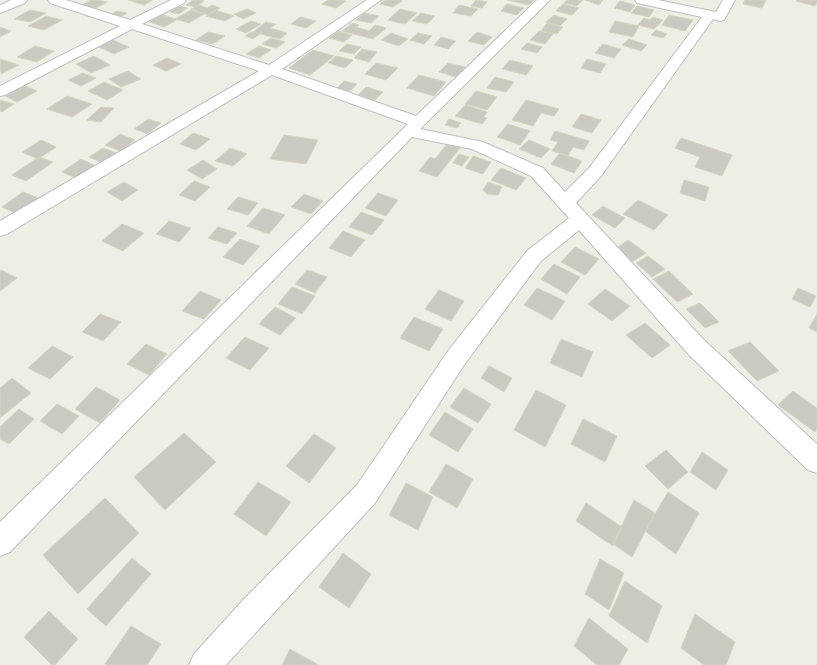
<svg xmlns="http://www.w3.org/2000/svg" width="817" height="665" font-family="'Exo 2',sans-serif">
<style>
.building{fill:#cacac0;stroke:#d3d5c1}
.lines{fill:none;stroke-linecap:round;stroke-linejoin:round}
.street-casing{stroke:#bebec6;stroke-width:2}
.street{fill:#fff;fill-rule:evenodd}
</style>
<rect width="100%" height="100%" fill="#eeefe4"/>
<path class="building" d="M91,0H97L107,2L96,8L82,5Z
M128,0H152L144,5Z
M193,0H199L204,1L195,7L186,5Z
M328,0H341L346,1L336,8L322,4Z
M385,0H400L402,1L393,7L380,4Z
M476,0L487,2L482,8L471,6Z
M507,0H534L529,5Z
M567,0H583L577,6L564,3Z
M585,0H603L599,5Z
M745,0H766L762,8L743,4Z
M797,0H817V3L815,6L796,1Z
M620,1L635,5L630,12L614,8Z
M507,4L524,8L517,15L501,11Z
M563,4L579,8L572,15L556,11Z
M199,5L207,8L212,5L220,8L208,15L191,9Z
M459,5L478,9L471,16L453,13Z
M179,6L187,8L179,14L170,12Z
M637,6L654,10L649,17L631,13Z
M247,9L256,13L243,19L234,14Z
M400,9L417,13L405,24L388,20Z
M30,10L46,13L30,22L14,19Z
M191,10L204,14L189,23L175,19Z
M215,10L234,16L225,21L206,16Z
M117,11L127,13L118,18L108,16Z
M364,13L379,16L371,23L356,20Z
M421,13L435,16L427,24L412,21Z
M160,14L175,19H178L164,27L147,21Z
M554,15L567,19L560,26L546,22Z
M669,15L693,20L685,31L662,25Z
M46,16L62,20L44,30L28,26Z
M300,17L316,21L306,28L291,24Z
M653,17L663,20L654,29L638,25L644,18L650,20Z
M251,21L261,24L246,33L236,29Z
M615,21L639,26L633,37L609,32Z
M266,22L276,24L270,28L287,33L280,39L253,32Z
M353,23L359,25L356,27L369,31L375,25L386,28L373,39L342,31Z
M547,23L563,27L557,34L541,31Z
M0,27L11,31L0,37Z
M656,30L667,34L663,38L651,35Z
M338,31L352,35L344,42L329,38Z
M539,31L553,34L545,44L530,40Z
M208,32L225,36L213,44L196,40Z
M251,32L260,34L253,39L245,36Z
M477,32L492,37L484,45L468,41Z
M391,33L408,39L399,46L381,40Z
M418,33L432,36L424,44L410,40Z
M441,37L456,41L448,49L434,45Z
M271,38L285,42L276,48L262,44Z
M629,39L647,45L641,51L622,45Z
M113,40L129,47L114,54L99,47Z
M527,43L542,47L537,53L521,49Z
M347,44L361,47L354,54L339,51Z
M603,44L621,49L614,58L595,53Z
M35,46L54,51L37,62L17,57Z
M259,46L271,50L259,58L246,54Z
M362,49L377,52L369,62L354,58Z
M313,50L334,56L310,75L289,68Z
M94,56L110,65L91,73L76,64Z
M336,56L353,60L345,68L328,63Z
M167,58L181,64L166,71L153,65Z
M0,59L19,65L1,74Z
M587,59L606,64L600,73L581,68Z
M510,60L533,66L526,75L502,69Z
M376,63L398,68L386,80L365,74Z
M448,63L465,67L456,77L439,72Z
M128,71L141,79L121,87L109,79Z
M83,73L96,78L81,86L68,80Z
M419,75L446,82L434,96L407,88Z
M495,77L514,82L506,92L487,88Z
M344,81L357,84L350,91L337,88Z
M104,82L123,90L107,100L88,91Z
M25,86L37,91L17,102L5,96Z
M366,87L383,92L375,100L358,95Z
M476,91L497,97L487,110L465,104Z
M67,96L92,104L72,117L47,109Z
M0,100L14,104L2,112L0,111Z
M526,100L559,109L554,116L541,113L533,126L512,120Z
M465,105L487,112L484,117L487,118L482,124L455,116Z
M101,107L114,108L101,122L87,120Z
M581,114L601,120L592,133L572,127Z
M148,119L161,123L148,134L134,129Z
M449,119L461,123L457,128L445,125Z
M508,124L530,131L520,145L497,137Z
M555,131L589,141L584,150L573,147L568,156L552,151L558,142L550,140Z
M193,133L210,139L196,150L180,144Z
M120,134L135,140L121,151L105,145Z
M284,135L318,140L306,164L270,159Z
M681,138L732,155L722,176L695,167L700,157L675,148Z
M41,140L56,147L38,159L22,152Z
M529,140L550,149L541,158L519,149Z
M447,144L460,148L437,177L419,171L430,157L435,159Z
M103,148L116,153L102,163L89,157Z
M230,148L247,154L233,166L215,161Z
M560,153L582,161L574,173L551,164Z
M459,154L469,157L462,166L453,163Z
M473,156L491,162L483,174L465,168Z
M39,157L53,162L26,181L12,175Z
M81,159L96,166L78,179L62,172Z
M203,160L217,169L202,179L187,170Z
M501,168L526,178L516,190L491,180Z
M684,180L709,187L705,201L680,193Z
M194,181L210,187L195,201L179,195Z
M124,182L138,190L122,201L107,192Z
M488,182L502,187L498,195L487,194L483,190Z
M23,192L41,199L20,215L2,207Z
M378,193L398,200L386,216L365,208Z
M304,194L323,201L311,214L291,207Z
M238,197L258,203L248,215L227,209Z
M638,200L668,215L654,230L623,214Z
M603,206L625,218L615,228L592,215Z
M263,208L285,215L269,234L247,226Z
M361,212L384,220L372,235L349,227Z
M169,221L191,228L179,242L156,234Z
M122,224L144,233L123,251L102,241Z
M218,227L237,233L227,244L208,238Z
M343,231L365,240L351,257L329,248Z
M240,239L260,246L243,265L223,257Z
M628,240L646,253L632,262L615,249Z
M575,247L599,259L585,275L561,262Z
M648,256L665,269L652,277L636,263Z
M554,264L580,277L567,294L541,279Z
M1,270L17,278L0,291V271Z
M307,270L327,277L315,293L295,284Z
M669,271L693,294L677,302L653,279Z
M292,287L315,296L302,314L278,304Z
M537,288L565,301L552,320L524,305Z
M798,288L816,296L810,307L792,299Z
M605,289L630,306L612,321L588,304Z
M439,290L464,301L451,321L425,309Z
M200,291L221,300L204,319L182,311Z
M700,303L719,322L705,328L686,309Z
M275,307L296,318L280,335L259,324Z
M100,314L121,322L103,341L82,332Z
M817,314V332L809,328Z
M414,317L443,329L429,351L400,338Z
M645,323L670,345L652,358L626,335Z
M245,337L269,348L250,370L226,358Z
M561,339L593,352L582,377L550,363Z
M750,342L779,371L757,381L728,351Z
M146,344L167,354L149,375L127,364Z
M52,346L73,357L50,379L28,368Z
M489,366L512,378L504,392L481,378Z
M12,378L31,393L0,418V388Z
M96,387L120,400L100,423L75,409Z
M464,388L491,404L478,423L450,407Z
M536,390L566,405L545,447L514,430Z
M793,391L817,408V429L815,432L778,405Z
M57,404L79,416L62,434L40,421Z
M19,409L34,419L9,444L0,439V427Z
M445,412L473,429L458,452L429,435Z
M583,419L617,436L605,462L571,444Z
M184,433L216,462L165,510L134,477Z
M314,434L336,448L309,483L286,466Z
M666,450L688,472L668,489L645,466Z
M702,452L728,470L716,490L690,472Z
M446,464L473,479L457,508L429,492Z
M258,482L291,502L266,536L234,514Z
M406,483L433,497L418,530L389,515Z
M668,492L699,513L676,554L645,531Z
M105,498L139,533L78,594L43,555Z
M634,500L655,513L632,557L613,544Z
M586,503L622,527L613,546L576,521Z
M343,553L371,574L349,608L319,587Z
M132,558L151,574L106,626L87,609Z
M600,559L624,573L609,610L585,594Z
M625,581L662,606L647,643L609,616Z
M49,611L78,639L55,665H52L24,637Z
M695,614L735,642L726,665H704L681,648Z
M589,618L628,649L619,665H597L574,646Z
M131,626L161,644L147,665H106L105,664Z
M290,649L317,664V665H282Z"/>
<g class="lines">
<g class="street-casing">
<path id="street" d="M11,0H27L25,3L0,13V5Z
M48,0H66L130,20L171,0H186L184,3L142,24L269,65L367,0H381L282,69L416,116L537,0H550L420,129L483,142L543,168L565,192L589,168L702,17L637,3L635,0H658L716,12L723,0H735L724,20L720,21L713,19L601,176L576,203L705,341L817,444V473L808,470L689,355L579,230L541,261L464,365L375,503L226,665H189L194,654L244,599L357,485L448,351L527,251L569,218L531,176L472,149L412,137L10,552L0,556V522L408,124L272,75L7,234L0,236V221L259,71L132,29L5,95L0,96V86L120,26L50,3Z"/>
</g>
<use href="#street" class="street"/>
</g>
</svg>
